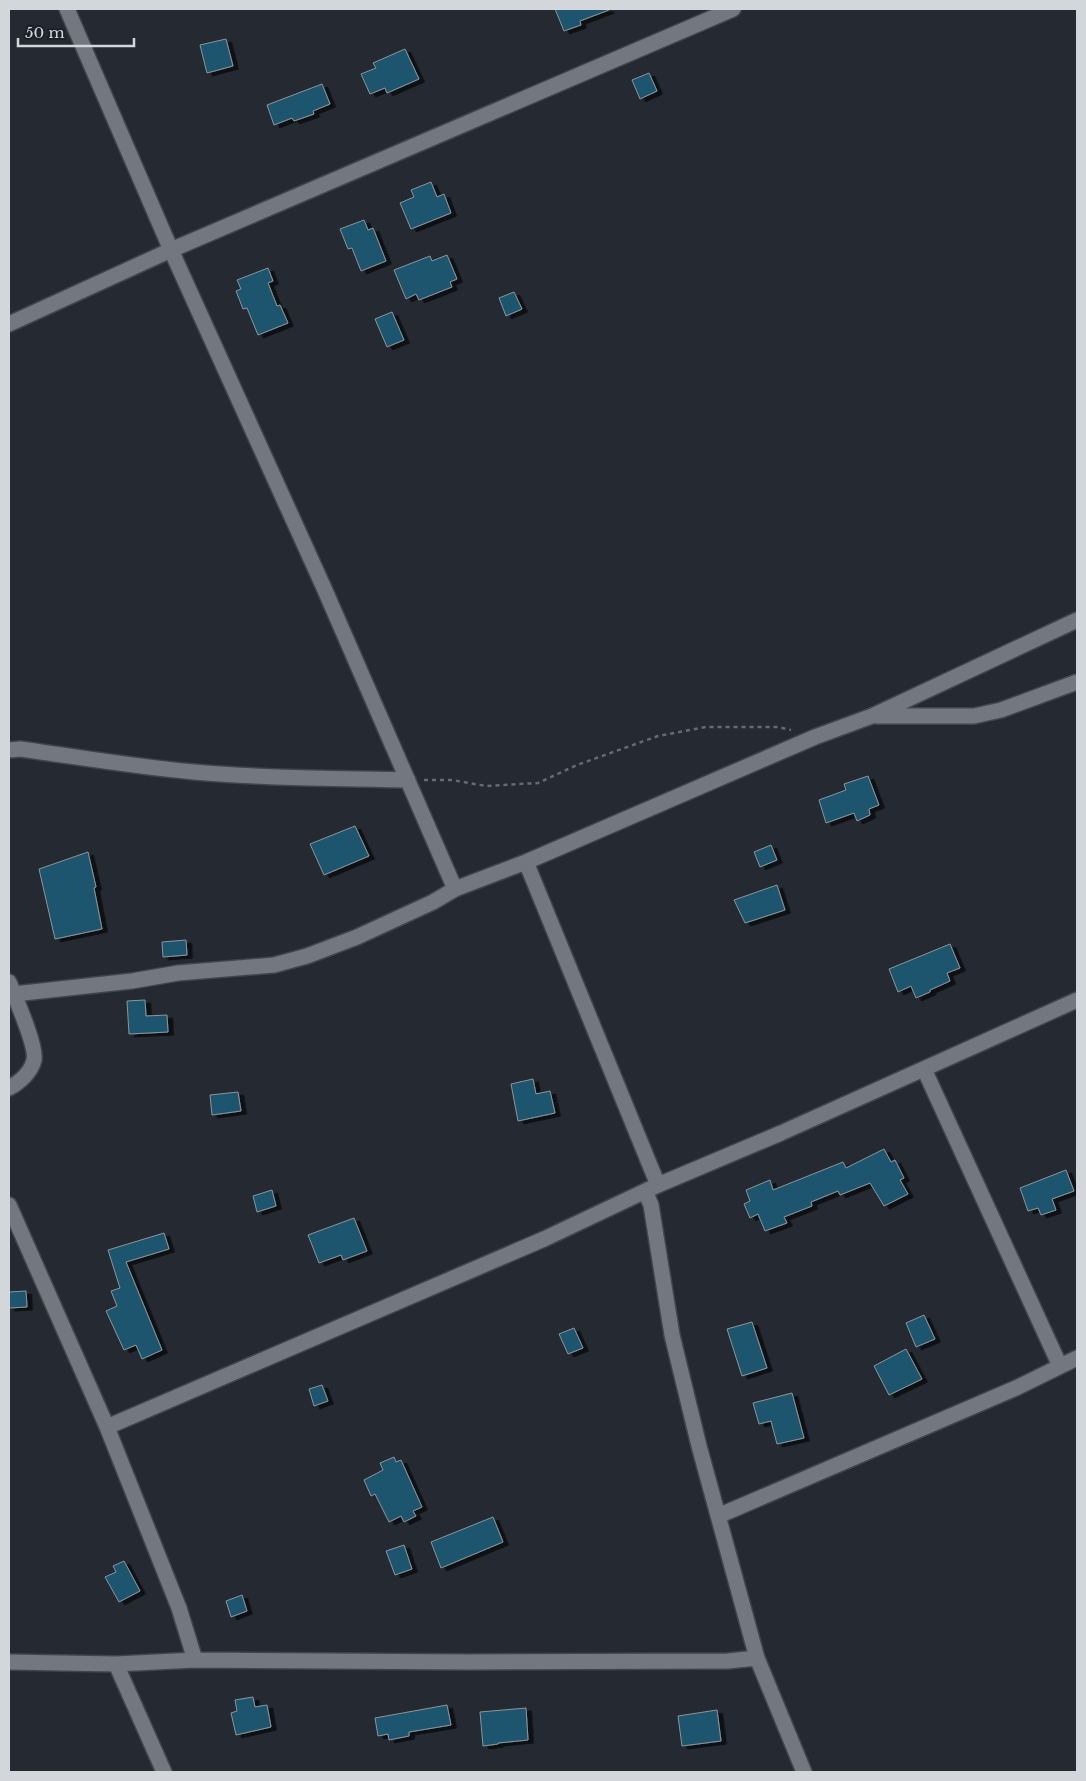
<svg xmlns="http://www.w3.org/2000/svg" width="1086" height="1781" font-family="'Libre Baskerville',serif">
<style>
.building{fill:#1f556d;stroke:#8b969c;filter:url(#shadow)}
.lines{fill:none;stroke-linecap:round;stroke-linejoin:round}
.minor-casing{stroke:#41454b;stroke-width:18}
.path{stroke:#676a71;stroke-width:2.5;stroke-dasharray:4 4;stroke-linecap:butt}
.minor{stroke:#727780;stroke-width:15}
</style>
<defs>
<filter id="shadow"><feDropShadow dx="5.5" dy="3" stdDeviation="0" flood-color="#0009"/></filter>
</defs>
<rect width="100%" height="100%" fill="#252931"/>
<path class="building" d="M555,9H608L609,10L580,21L581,25L564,31Z
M226,39L233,66L207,73L200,45Z
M405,49L419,79L387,93L385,88L370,94L361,74L376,68L373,63Z
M649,73L657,91L640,99L632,80Z
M322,84L330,104L313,111L314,114L294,121L292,118L274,125L267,105Z
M431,182L437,197L444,194L451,213L411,229L400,203L414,197L411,190Z
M364,220L368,230L373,228L386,261L361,271L352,248L348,249L340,229Z
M447,255L457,279L450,282L452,287L419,300L416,294L406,299L394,270L430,256L432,261Z
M268,268L273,281L268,283L277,306L280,305L288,323L258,335L247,308L243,309L236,291L241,289L237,280Z
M514,292L522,309L506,316L499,298Z
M392,312L404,340L387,347L375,319Z
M868,776L879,805L869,809L870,815L857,821L854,813L826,823L819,800L846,790L844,784Z
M355,826L369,856L324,875L310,844Z
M771,845L777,860L760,867L754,852Z
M88,852L96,887L94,888L102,929L55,939L39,869Z
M777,885L785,910L745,923L734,900Z
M186,940L187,955L163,957L162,942Z
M950,944L960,968L947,973L950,981L930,990V992L916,998L911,986L898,992L889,969Z
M145,1000L146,1016L167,1015L168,1032L129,1034L127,1001Z
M533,1079L536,1094L550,1091L555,1113L518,1121L511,1084Z
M238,1092L241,1111L212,1115L210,1095Z
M884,1149L891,1162L895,1160L904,1178L900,1180L908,1194L884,1206L870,1183L840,1195L838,1191L811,1202L812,1206L784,1217L787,1223L765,1231L758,1214L750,1218L744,1204L750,1201L746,1190L770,1180L773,1190L843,1162L846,1168Z
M1066,1170L1074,1191L1052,1199L1056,1210L1041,1215L1038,1208L1028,1211L1020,1188Z
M272,1190L276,1206L257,1212L253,1196Z
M354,1218L367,1251L343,1260L341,1255L319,1263L308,1235Z
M164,1233L169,1249L126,1262L162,1350L142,1359L136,1345L124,1350L106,1311L117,1306L111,1291L120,1288L108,1250Z
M26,1291L27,1307L9,1308V1292Z
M924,1315L935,1339L916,1347L906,1323Z
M752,1322L767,1368L742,1376L727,1329Z
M574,1328L583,1348L568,1354L559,1334Z
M906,1349L922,1379L889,1395L874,1366Z
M322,1385L328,1401L314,1406L309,1389Z
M792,1393L804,1438L777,1444L771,1421L759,1424L753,1403Z
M394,1457L396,1462L401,1460L422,1507L413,1511L416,1516L404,1522L401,1516L389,1522L375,1494L371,1496L364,1480L383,1470L380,1463Z
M493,1517L503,1542L441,1568L431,1542Z
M404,1545L412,1569L395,1575L386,1551Z
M124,1561L140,1591L119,1602L105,1577L116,1572L113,1566Z
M242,1595L247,1611L231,1617L226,1601Z
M253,1697L255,1707L267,1705L271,1727L236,1735L231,1713L237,1711L235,1700Z
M447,1705L451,1725L409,1732V1736L389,1740L388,1734L378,1736L375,1718Z
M526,1708L528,1740L498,1743V1744L483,1746L480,1712Z
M717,1710L721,1741L682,1746L678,1716Z"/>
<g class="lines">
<g class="minor-casing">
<path id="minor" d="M67,9L171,250L324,588L455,889L526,862L815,737L872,716L1077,620
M9,324L171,250L733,9
M876,716H974L1001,710L1077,682
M9,750L20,749C78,757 136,767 194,772C265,778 337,779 408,780
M526,862L658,1185
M9,982C15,997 37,1046 34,1060C31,1072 20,1082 9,1088
M14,994L132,981L178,973L274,965L307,956L357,937L433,902L455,889
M924,1069L1060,1366
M645,1191L651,1205L672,1335L699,1446L757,1658L804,1772
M9,1205L107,1427L544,1239L658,1185L781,1133L1077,1000
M107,1427L179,1608L195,1660
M718,1516L1016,1388L1077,1358
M9,1662L116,1664L195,1660L470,1662L728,1661L757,1658
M116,1664L164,1772"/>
</g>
<path class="path" d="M424,780H452L486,786L538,783L577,765L658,736L706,727H778L791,730"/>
<use href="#minor" class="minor"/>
</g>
<rect width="1086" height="1781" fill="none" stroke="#d3d6db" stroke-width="20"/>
<path d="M18 38v8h116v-8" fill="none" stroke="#d3d6db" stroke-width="2.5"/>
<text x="25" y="38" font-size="15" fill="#d3d6db" stroke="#1c2027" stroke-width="4" paint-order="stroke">50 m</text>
</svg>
